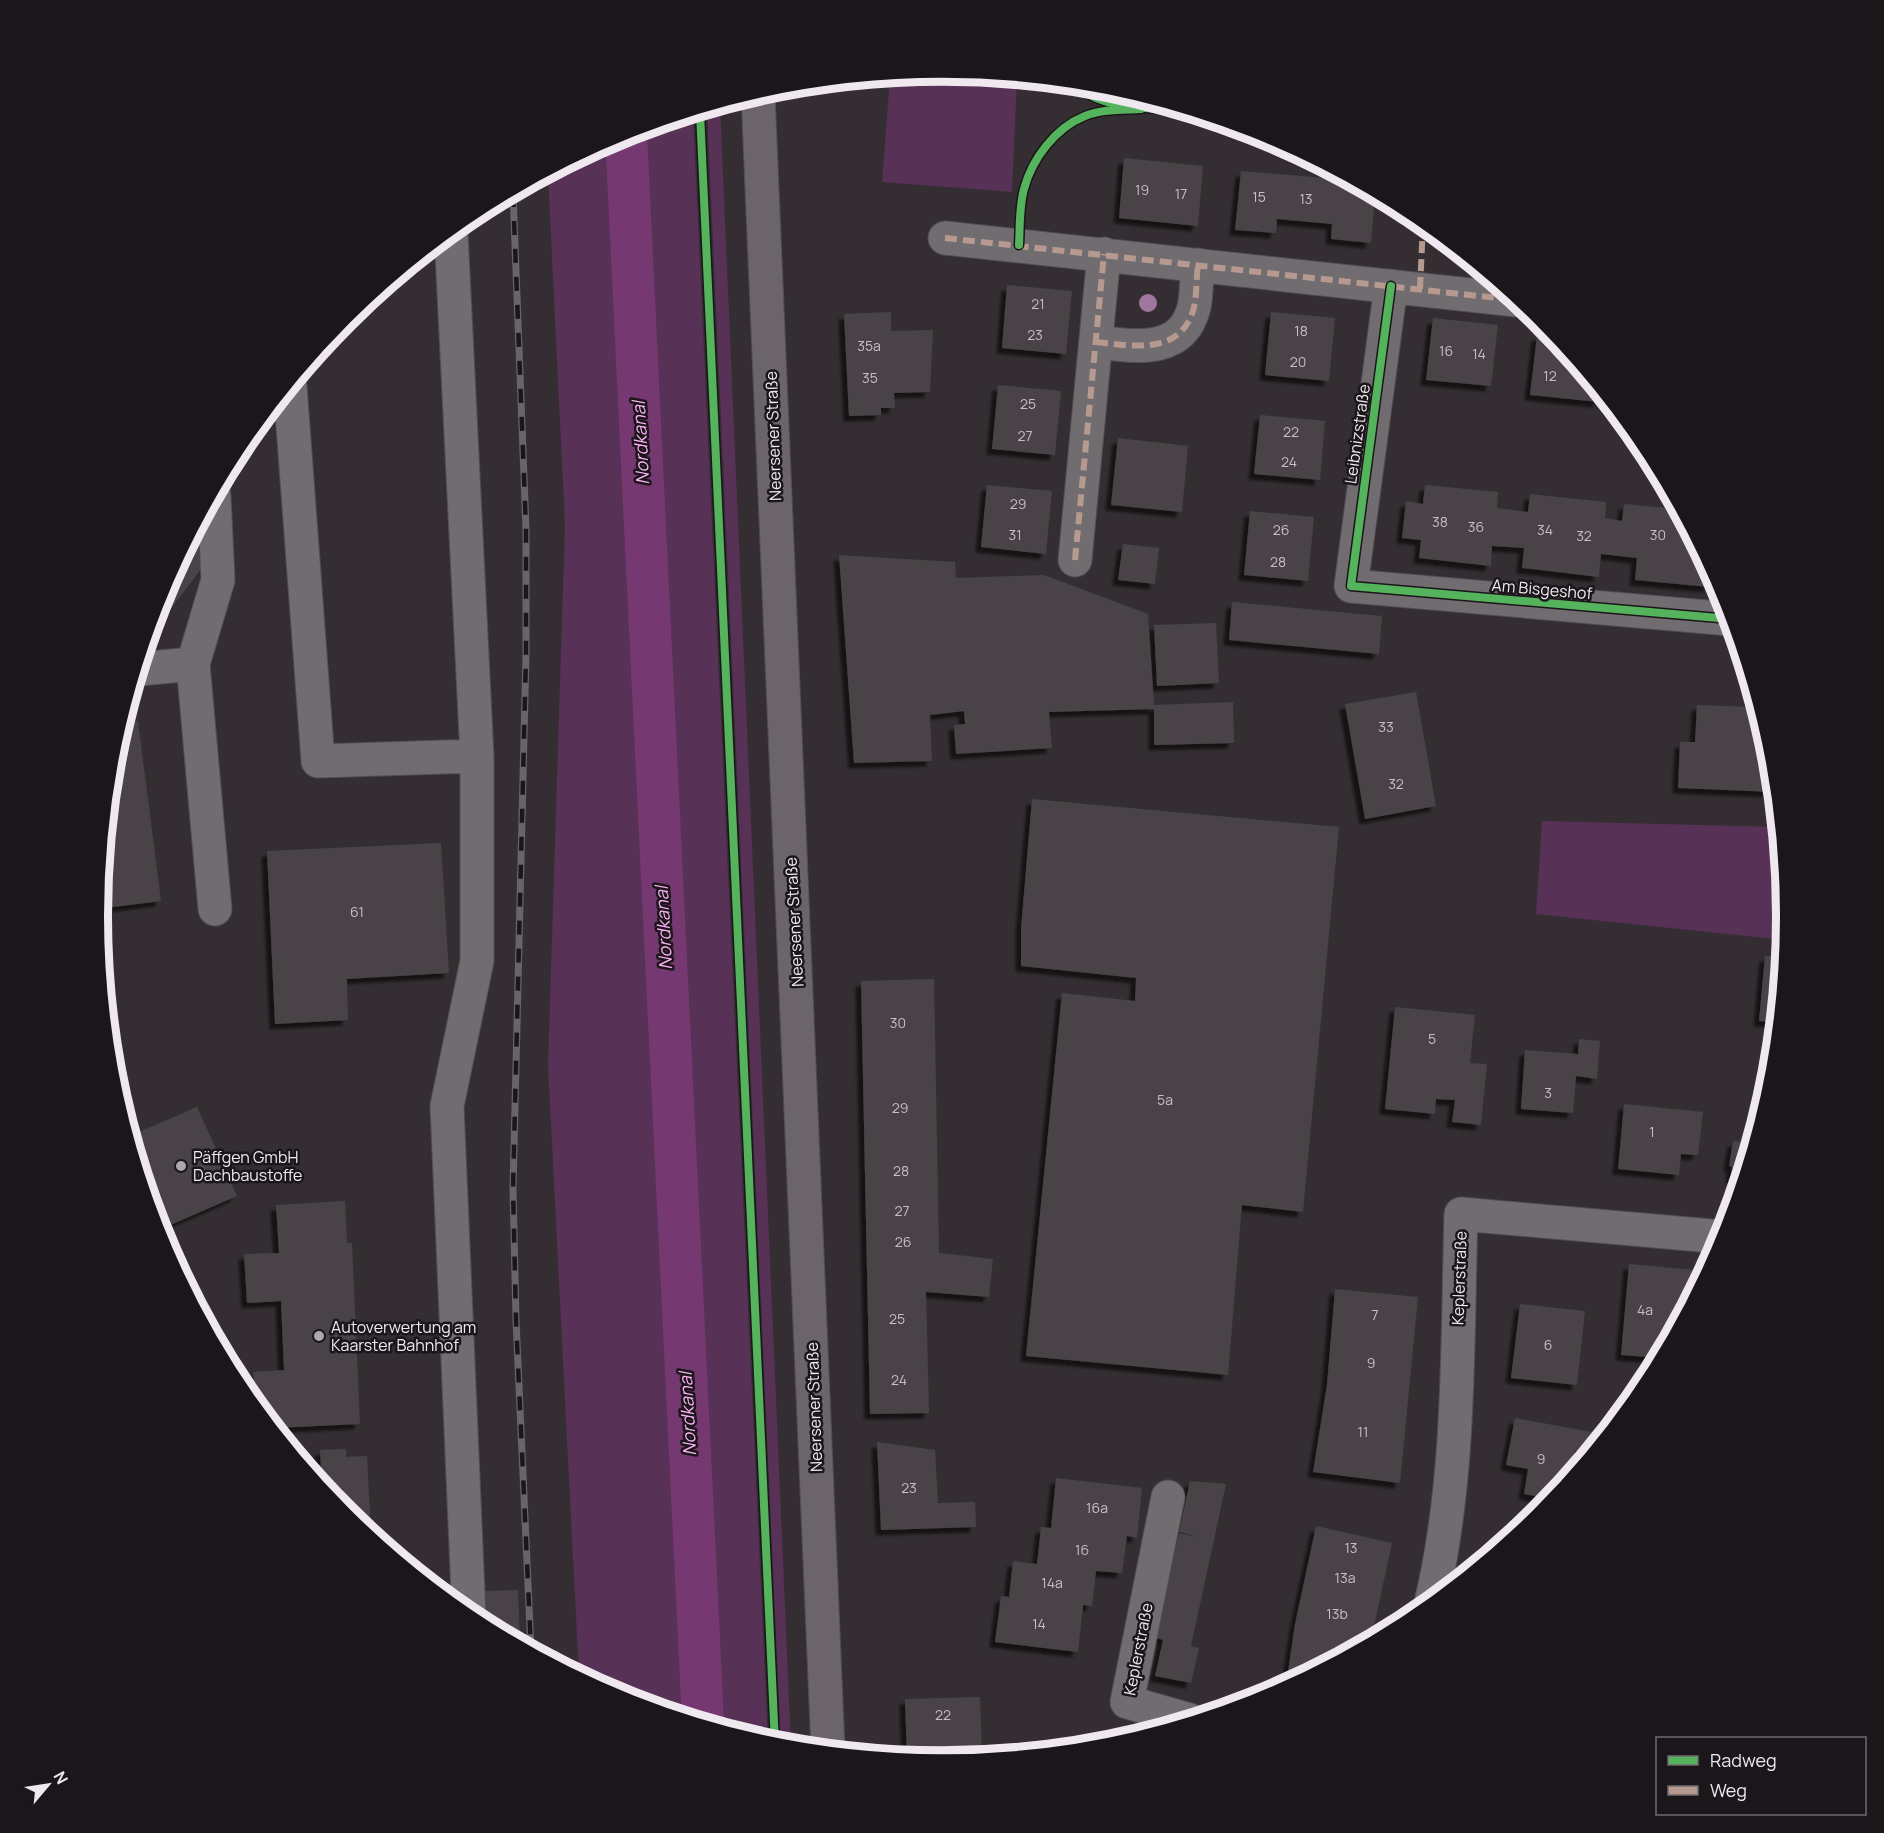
<svg xmlns="http://www.w3.org/2000/svg" width="1884" height="1833" font-family="Manrope,sans-serif">
<style>
.green{fill:#583156}
.lines{fill:none;stroke-linecap:round;stroke-linejoin:round}
.canal{stroke:#753871;stroke-width:42}
.building{fill:#484347;filter:url(#shadow)}
.minor-casing{stroke:#524d51;stroke-width:35}
.major-casing{stroke:#524d51;stroke-width:35}
.minor{stroke:#716c70;stroke-width:33}
.major{stroke:#6c646b;stroke-width:33}
.rail-casing{stroke:#686468;stroke-width:7}
.rail{stroke:#1b161a;stroke-width:4.5;stroke-dasharray:14;stroke-linecap:butt}
.quiet{stroke:#b69a8f;stroke-width:6;stroke-dasharray:12 6;stroke-linecap:butt}
.cycleway-casing{stroke:#1b161a;stroke-width:11}
.cycleway{stroke:#56b35d;stroke-width:8}
.tree{fill:#a1769e}
.poi-dot{fill:#aea7ad;stroke:#1b161a;stroke-width:2}
.labels{text-anchor:middle;stroke-width:5;stroke-linejoin:round;paint-order:stroke}
.number-label{font-size:14px;fill:#c6bfc5}
.street-label{font-size:16px;fill:#f0e8ef;stroke:#1b161a}
.poi-label{font-size:16px;fill:#f0e8ef;stroke:#1b161a;text-anchor:start}
.water-label{font-size:18px;font-style:italic;fill:#fcb1f6;stroke:#1b161a}
.rim{fill:none;stroke:#f0e8ef;stroke-width:8}
</style>
<defs>
<filter id="shadow"><feDropShadow dx="-5.5" dy="5.5" stdDeviation="1.5" flood-color="#0009"/></filter>
</defs>
<rect width="100%" height="100%" fill="#342e33"/>
<path class="green" d="M942,72L1017,79L1012,192L882,182L890,77Z
M720,106L791,1746L781,1745L707,109Z
M693,114L768,1742L619,1697L579,1675L548,1065L565,525L548,174L619,136Z
M1542,821L1778,827L1786,917L1784,940L1536,914Z"/>
<g class="lines">
<path class="canal" d="M626,134L703,1722"/>
</g>
<path class="building" d="M1124,158L1203,166L1198,226L1119,218Z
M1241,171L1348,180L1375,195L1371,243L1331,239L1332,224L1277,219L1276,233L1235,230Z
M1007,285L1072,291L1066,354L1002,348Z
M891,312V331L933,330L930,392L894,393L895,408H881V415L849,416L844,314Z
M1271,312L1335,318L1329,381L1265,375Z
M1433,318L1498,325L1491,386L1426,380Z
M1537,335L1553,336L1600,393L1599,402L1530,395Z
M998,385L1061,391L1055,455L992,449Z
M1260,415L1325,421L1320,480L1254,474Z
M1118,438L1188,446L1182,512L1111,505Z
M987,485L1052,491L1046,554L981,547Z
M1425,485L1498,492L1497,508L1528,512L1530,494L1606,502L1605,518L1622,521L1624,504L1677,509L1711,572L1709,587L1635,580L1637,558L1601,554L1599,577L1522,568L1524,548L1492,546L1491,566L1419,558L1421,540L1402,538L1406,501L1423,504Z
M1250,511L1314,517L1308,581L1244,575Z
M199,523L202,568L157,627H152L162,593Z
M1123,544L1159,548L1155,584L1118,580Z
M839,555L955,562L956,578L1044,575L1148,614L1154,705L1233,702L1234,743L1154,745V709L1049,712L1052,748L956,754L954,725L965,724L964,711L930,715L932,761L854,763Z
M1232,602L1382,616L1379,654L1229,640Z
M1216,623L1219,683L1157,686L1154,625Z
M1751,691L1770,752L1774,792L1678,788L1680,742H1695L1697,705L1751,707Z
M1416,692L1436,806L1365,819L1345,704Z
M138,721L161,901L98,909L114,751L122,723Z
M1032,799L1339,827L1303,1212L1242,1205L1228,1375L1026,1356L1062,993L1135,1001L1136,978L1021,966V929Z
M441,843L449,973L347,979L348,1020L275,1024L267,851Z
M1765,956L1783,957L1776,1022L1759,1021Z
M934,979L939,1253L993,1259L989,1297L926,1292L929,1413L870,1414L861,981Z
M1395,1007L1475,1015L1470,1063L1487,1064L1481,1125L1452,1122L1455,1100L1436,1099L1435,1114L1385,1109Z
M1579,1039L1600,1041L1597,1079L1576,1076L1573,1113L1521,1109L1525,1050L1578,1054Z
M1624,1104L1703,1112L1698,1155L1681,1154L1679,1175L1618,1169Z
M197,1107L237,1196L159,1230L130,1136Z
M1733,1141L1752,1143L1741,1179L1731,1178L1732,1167L1729,1166Z
M345,1201L347,1243H352L360,1424L275,1428L255,1404L253,1372L284,1370L281,1301L247,1303L244,1254L279,1253L276,1205Z
M1629,1264L1705,1271L1659,1358L1621,1355Z
M1335,1289L1418,1297L1400,1483L1313,1472L1327,1385Z
M1520,1304L1585,1311L1577,1385L1511,1378Z
M1515,1418L1592,1432L1588,1453L1575,1451L1573,1465L1578,1466L1544,1508L1546,1498L1524,1494L1528,1469L1506,1465Z
M877,1442L935,1450L938,1503L975,1502L976,1527L881,1530Z
M346,1449V1457L367,1456L371,1534L345,1513L322,1486L320,1450Z
M1056,1478L1142,1488L1137,1538L1127,1536L1122,1573L1096,1571L1092,1606L1083,1605L1078,1652L995,1642L1001,1596L1009,1597L1013,1561L1037,1564L1041,1527L1051,1528Z
M1190,1481L1226,1484L1191,1646L1199,1648L1191,1683L1155,1676L1163,1640L1156,1638L1179,1533L1199,1537L1179,1532Z
M1316,1526L1392,1543L1371,1640L1286,1685L1295,1624Z
M518,1590L520,1644L486,1626L485,1591Z
M980,1697L982,1757L942,1761L907,1758L905,1699Z"/>
<g class="lines">
<g class="minor-casing">
<path id="minor" d="M451,233L477,756V961L447,1106L469,1616
M945,238L1516,300
M1391,286L1351,586L1730,619
M1096,342C1132,346 1182,356 1194,307C1197,294 1196,279 1198,265
M290,386L318,761L477,756
M214,496L218,580L193,664L215,909
M1075,560L1104,254
M139,669L193,664
M1168,1497L1127,1702L1190,1720
M1431,1603C1461,1477 1457,1343 1461,1214L1723,1237"/>
</g>
<g class="major-casing">
<path id="major" d="M758,94L828,1750"/>
</g>
<use href="#minor" class="minor"/>
<use href="#major" class="major"/>
<g class="rail-casing">
<path id="rail" d="M513,193L526,529V655L513,1189L516,1320L531,1650"/>
</g>
<use href="#rail" class="rail"/>
<path class="quiet" d="M945,238L1516,300
M1420,289L1423,224
M1096,342C1132,346 1182,356 1194,307C1197,294 1196,279 1198,265
M1075,560L1104,254"/>
<g class="cycleway-casing">
<path id="cycleway" d="M1074,85C1103,108 1141,109 1176,109
M700,112L775,1744
M1019,245C1020,227 1019,207 1024,189C1032,159 1055,128 1085,116C1102,109 1123,110 1141,109
M1391,286L1351,586L1730,619"/>
</g>
<use href="#cycleway" class="cycleway"/>
</g>
<circle class="tree" cx="1148" cy="303" r="9"/>
<g class="poi-dot">
<circle cx="181" cy="1166" r="6"/>
<circle cx="319" cy="1336" r="6"/>
</g>
<g class="labels">
<g class="number-label">
<text x="1142" y="195">19</text>
<text x="1181" y="199">17</text>
<text x="1259" y="202">15</text>
<text x="1306" y="204">13</text>
<text x="1038" y="309">21</text>
<text x="1301" y="336">18</text>
<text x="1035" y="340">23</text>
<text x="869" y="351">35a</text>
<text x="1446" y="356">16</text>
<text x="1479" y="359">14</text>
<text x="1298" y="367">20</text>
<text x="1550" y="381">12</text>
<text x="870" y="383">35</text>
<text x="1028" y="409">25</text>
<text x="1291" y="437">22</text>
<text x="1025" y="441">27</text>
<text x="1289" y="467">24</text>
<text x="1018" y="509">29</text>
<text x="1440" y="527">38</text>
<text x="1476" y="532">36</text>
<text x="1281" y="535">26</text>
<text x="1545" y="535">34</text>
<text x="1015" y="540">31</text>
<text x="1658" y="540">30</text>
<text x="1584" y="541">32</text>
<text x="1278" y="567">28</text>
<text x="1386" y="732">33</text>
<text x="1396" y="789">32</text>
<text x="357" y="917">61</text>
<text x="898" y="1028">30</text>
<text x="1432" y="1044">5</text>
<text x="1548" y="1098">3</text>
<text x="1165" y="1105">5a</text>
<text x="900" y="1113">29</text>
<text x="1652" y="1137">1</text>
<text x="901" y="1176">28</text>
<text x="902" y="1216">27</text>
<text x="903" y="1247">26</text>
<text x="1645" y="1315">4a</text>
<text x="1375" y="1320">7</text>
<text x="897" y="1324">25</text>
<text x="1548" y="1350">6</text>
<text x="1371" y="1368">9</text>
<text x="899" y="1385">24</text>
<text x="1363" y="1437">11</text>
<text x="1541" y="1464">9</text>
<text x="909" y="1493">23</text>
<text x="1097" y="1513">16a</text>
<text x="1351" y="1553">13</text>
<text x="1082" y="1555">16</text>
<text x="1345" y="1583">13a</text>
<text x="1052" y="1588">14a</text>
<text x="1337" y="1619">13b</text>
<text x="1039" y="1629">14</text>
<text x="943" y="1720">22</text>
</g>
<g class="street-label">
<text transform="translate(1357 434) rotate(-82)" y="6">Leibnizstraße</text>
<text transform="translate(773 436) rotate(-92)" y="6">Neersener Straße</text>
<text transform="translate(1542 589) rotate(5)" y="6">Am Bisgeshof</text>
<text transform="translate(794 922) rotate(-93)" y="6">Neersener Straße</text>
<text transform="translate(1459 1278) rotate(-88)" y="6">Keplerstraße</text>
<text transform="translate(814 1407) rotate(-92)" y="6">Neersener Straße</text>
<text transform="translate(1138 1649) rotate(-79)" y="6">Keplerstraße</text>
</g>
<g class="poi-label">
<text x="193" y="1163">Päffgen GmbH<tspan x="193" dy="18">Dachbaustoffe</tspan></text>
<text x="331" y="1333">Autoverwertung am<tspan x="331" dy="18">Kaarster Bahnhof</tspan></text>
</g>
<g class="water-label">
<text transform="translate(641 443) rotate(-93)" y="6">Nordkanal</text>
<text transform="translate(664 928) rotate(-93)" y="6">Nordkanal</text>
<text transform="translate(688 1414) rotate(-93)" y="6">Nordkanal</text>
</g>
</g>
<path d="M0 0H1884V1833H0ZM108 916a834 834 0 1 1 1668 0a834 834 0 1 1-1668 0Z" fill="#1b161a" fill-rule="evenodd"/>
<path class="rim" d="M108 916a834 834 0 1 1 1668 0a834 834 0 1 1-1668 0Z"/>
<rect x="1656" y="1737" width="210" height="78" fill="#1b161a" stroke="#706a6f" stroke-width="1.5"/>
<rect x="1668" y="1756" width="30" height="9" fill="#56b35d" stroke="#706a6f" stroke-width="1.5"/>
<text x="1710" y="1767" font-size="18" fill="#f0e8ef">Radweg</text>
<rect x="1668" y="1786" width="30" height="9" fill="#b69a8f" stroke="#706a6f" stroke-width="1.5"/>
<text x="1710" y="1797" font-size="18" fill="#f0e8ef">Weg</text>
<g transform="translate(48 1785) rotate(61)" stroke="#1b161a" stroke-width="4.5" paint-order="stroke">
<path d="M0-4.5L10 22L0 15L-10 22Z" fill="#f0e8ef"/>
<text y="-9" font-size="16" font-weight="bold" text-anchor="middle" fill="#f0e8ef">N</text>
</g>
</svg>
